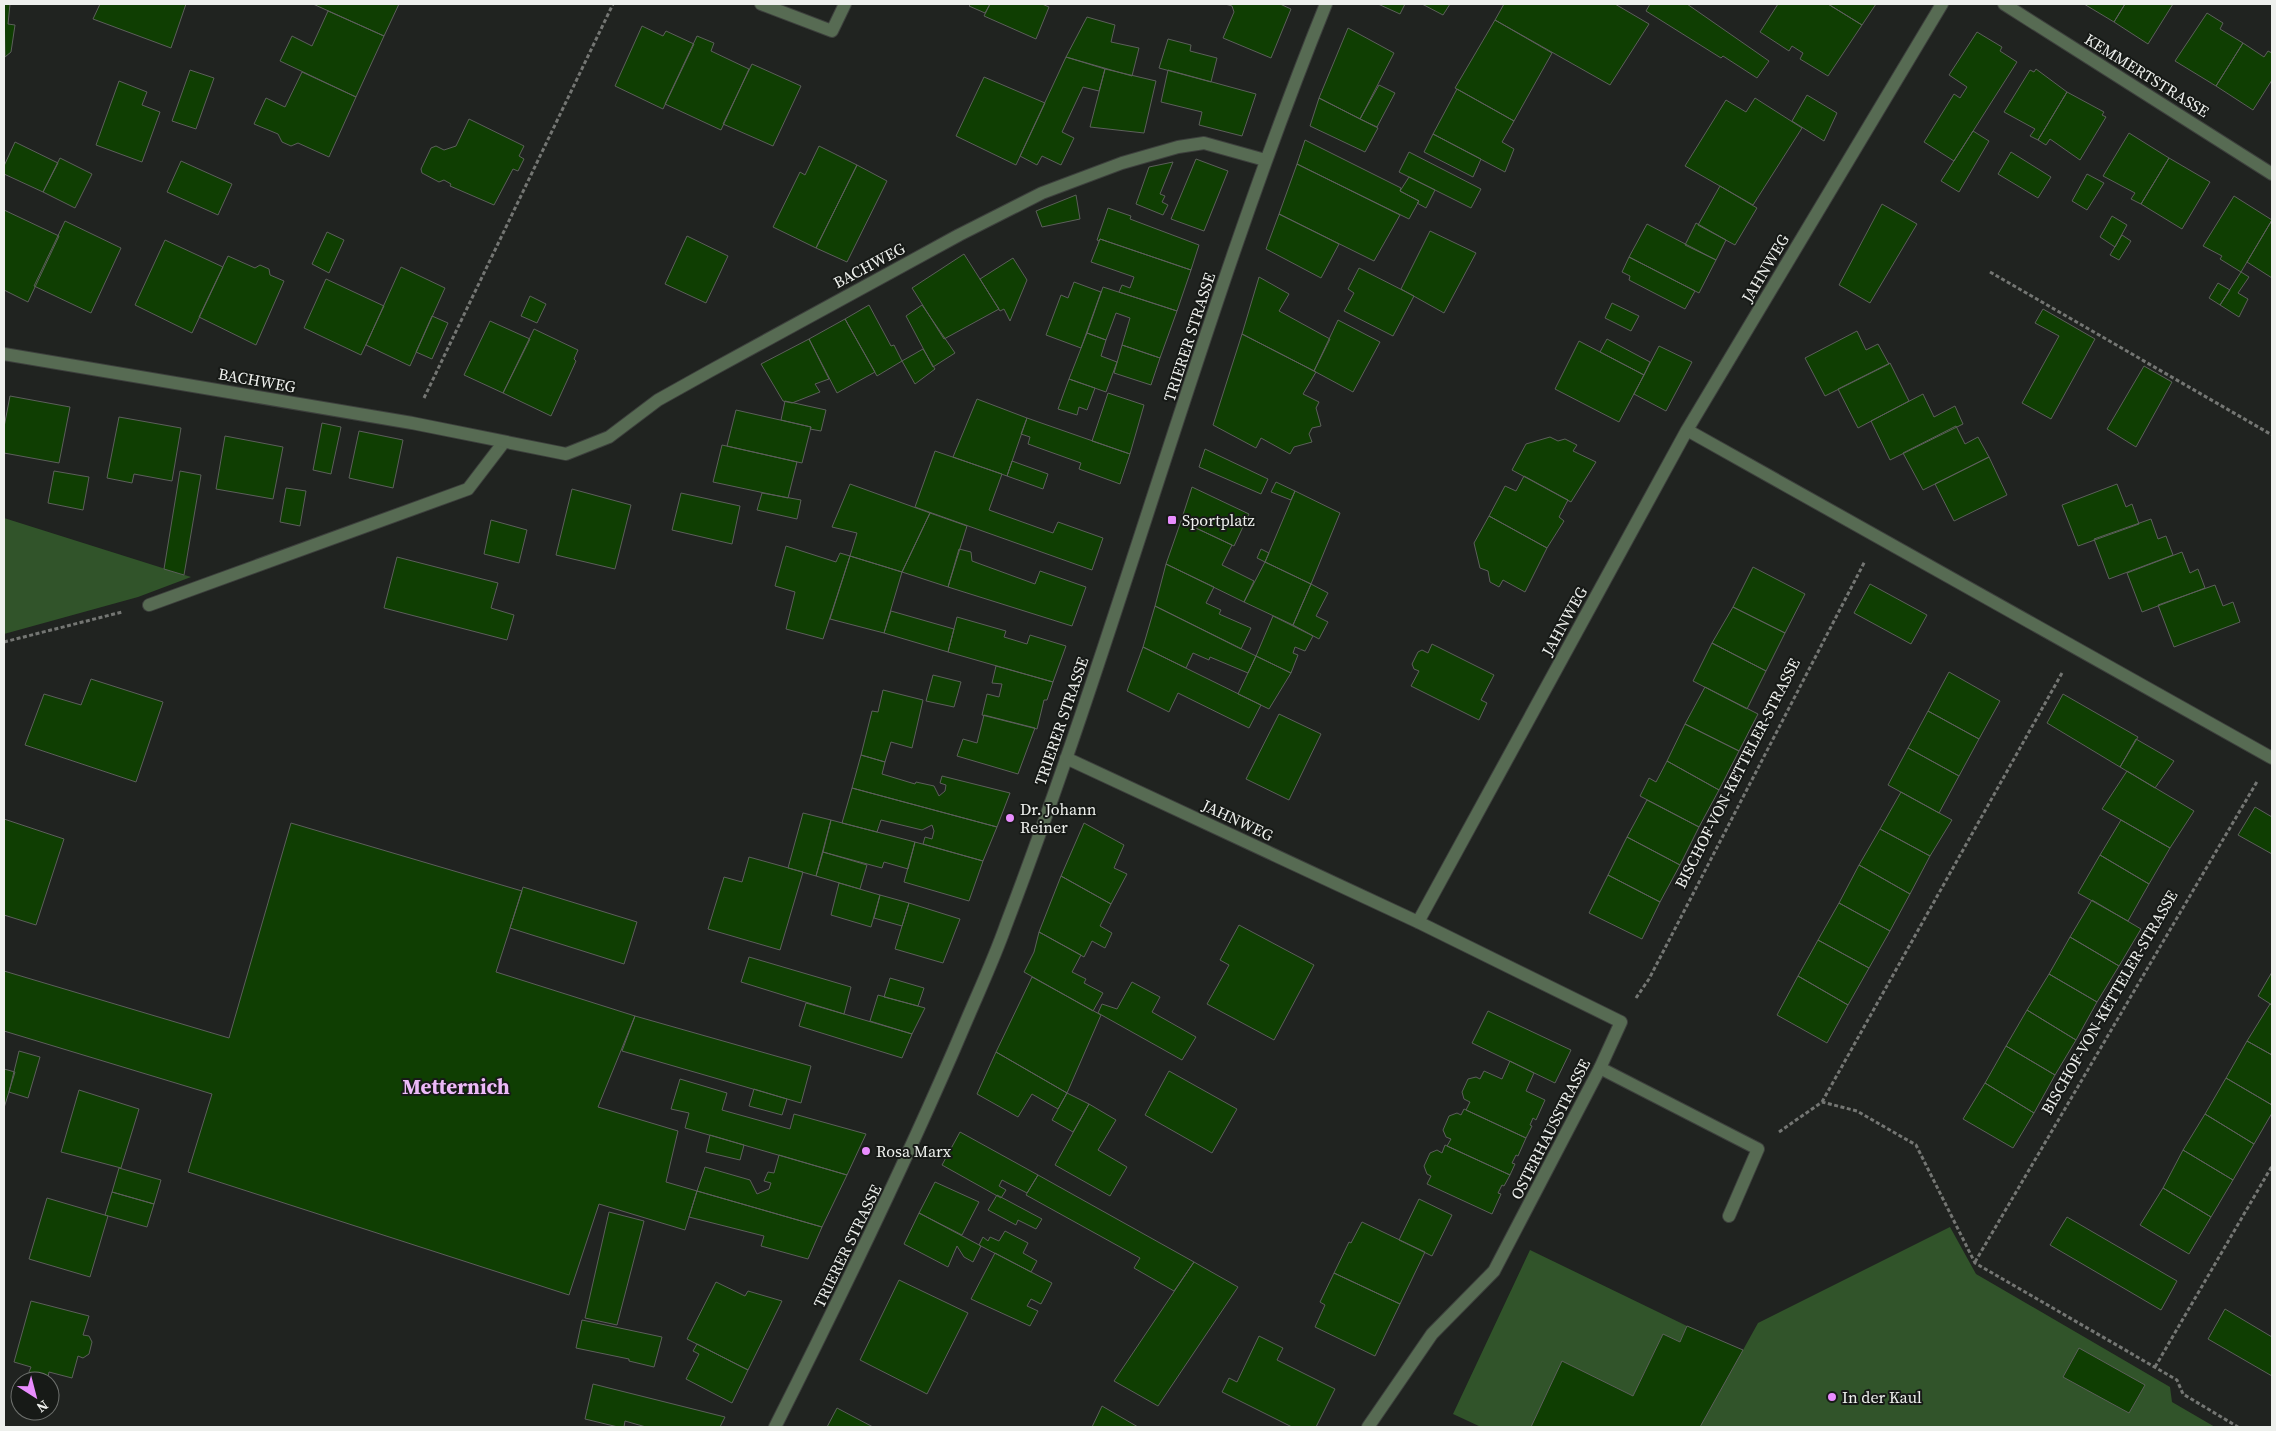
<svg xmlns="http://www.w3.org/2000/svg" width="2276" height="1431" font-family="'Source Serif 4',serif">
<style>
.green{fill:#31542a}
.building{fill:#0f3e02;stroke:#5c5f5b}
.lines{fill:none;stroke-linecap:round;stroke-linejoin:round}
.service-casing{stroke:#3d403d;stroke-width:14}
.minor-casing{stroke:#3d403d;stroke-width:14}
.path{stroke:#747673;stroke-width:3;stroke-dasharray:4 2.5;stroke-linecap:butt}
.service{stroke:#576b53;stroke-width:12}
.minor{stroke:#576b53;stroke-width:12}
.poi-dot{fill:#e98dfe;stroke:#171a17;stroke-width:2}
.labels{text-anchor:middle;stroke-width:4;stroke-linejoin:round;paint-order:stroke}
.street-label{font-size:16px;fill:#eef0ed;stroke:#171a17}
.poi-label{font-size:16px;fill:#eef0ed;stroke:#171a17;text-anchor:start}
.district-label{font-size:21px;font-weight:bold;fill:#ecbaf8;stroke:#171a17}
</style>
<rect width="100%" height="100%" fill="#202320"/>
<path class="green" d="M4,518L191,577L138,597L4,634Z
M1950,1227L1976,1274L2170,1387L2172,1402L2215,1427H1481L1453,1414L1530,1250L1687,1326L1743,1350L1758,1323Z"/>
<path class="building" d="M4,4H10L8,24L15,25L11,52L5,57Z
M100,4H186L171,48L93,19Z
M313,4H399L384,36Z
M971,4H990L985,13L969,6Z
M990,4H1042L1049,7L1036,39L984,16Z
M1225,4H1280L1291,9L1271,58L1223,38L1234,12L1232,6Z
M1378,4H1405L1400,14Z
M1422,4H1450L1443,15Z
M1504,4H1615L1649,24L1610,85L1495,20Z
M1650,4H1687L1769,61L1757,78L1723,56L1721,58L1646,11Z
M1778,4H1828L1862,25L1828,76L1800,59L1803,53L1792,46L1789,51L1760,32Z
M1828,4H1876L1862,25Z
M2084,4H2125L2114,22Z
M2125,4H2173L2148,44L2114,22Z
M328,11L384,36L356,97L280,61L292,36L312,46Z
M2207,13L2223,23L2220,29L2243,43L2216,86L2175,61Z
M1087,17L1115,25L1111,42L1139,48L1132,76L1066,57Z
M1495,20L1552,53L1514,121L1455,88Z
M642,26L663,36L666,31L694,44L663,109L615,86Z
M1348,28L1394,53L1360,119L1319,98Z
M1977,32L2002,47L2000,51L2017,62L1954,161L1924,142L1954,94L1960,98L1967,87L1949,75Z
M697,36L714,43L711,51L749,69L721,130L665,104Z
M1168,39L1191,45L1190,51L1217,58L1211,82L1159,68Z
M2243,43L2264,57L2268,51L2272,53V80L2253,110L2216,86Z
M1066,57L1105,69L1099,91L1083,87L1062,132L1074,138L1061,165L1042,156L1037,165L1020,156Z
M752,64L801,86L773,146L723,124Z
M1105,69L1156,81L1144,133L1090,127Z
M2036,69L2067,92L2038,140L2030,136L2035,129L2004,112L2030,70L2034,72Z
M190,70L214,78L196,129L172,121Z
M1168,70L1256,94L1242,136L1199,125L1202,112L1161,102Z
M302,72L356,97L329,157L298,143L291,146L282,142L278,134L254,124L266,98L285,107Z
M984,77L1045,103L1016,165L956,136Z
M119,81L147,92L142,105L160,112L142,162L96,145Z
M1379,85L1395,93L1377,127L1360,119Z
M1457,89L1514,121L1502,142L1514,149L1505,172L1433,134Z
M2067,92L2104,112L2102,115L2106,117L2080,160L2050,139L2046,145L2038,140Z
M1807,95L1837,113L1824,141L1792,121Z
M1319,98L1378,128L1365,152L1310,126Z
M1755,98L1802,128L1753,205L1685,166L1726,100L1746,112Z
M469,119L524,146L519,156L524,159L518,171L513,169L494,205L450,186L451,184L444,180L439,182L422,173L421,169L431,148L436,146L444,150L456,146Z
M1973,131L1989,141L1959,192L1941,181Z
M2129,133L2169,158L2141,204L2131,199L2135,193L2103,176Z
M1433,134L1481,159L1473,177L1424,152Z
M1305,140L1401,188L1400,191L1419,201L1409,219L1297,164Z
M15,142L58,163L43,192L4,174V166Z
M819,146L857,165L816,248L773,227L800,172L805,175Z
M1409,152L1481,189L1471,208L1399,172Z
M2011,152L2051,177L2038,198L1998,174Z
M60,158L92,174L75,208L43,192Z
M2169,158L2210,182L2182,229L2141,204Z
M1196,159L1228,171L1204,231L1171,219Z
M181,161L232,184L218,215L167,192Z
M1173,162L1160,194L1165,196L1162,202L1168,205L1163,215L1136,204L1149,167Z
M1297,164L1400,215L1374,261L1279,214Z
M857,165L887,181L847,262L816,248Z
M2087,174L2104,183L2087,210L2072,201Z
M1409,177L1435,190L1426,208L1417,203L1419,201L1400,191Z
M1720,186L1757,208L1735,245L1698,225Z
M1076,195L1080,219L1042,227L1036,211Z
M2234,196L2272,220L2241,272L2220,259L2222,256L2203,246Z
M1882,204L1917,224L1870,303L1839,285Z
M1108,208L1131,216L1130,219L1199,245L1191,270L1100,239L1099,241L1097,240Z
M4,210L59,236L28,302L4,290Z
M1279,214L1339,244L1321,278L1266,249Z
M2112,216L2127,225L2115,247L2100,237Z
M2272,220V278L2247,262Z
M65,221L121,248L91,313L34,286Z
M1696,223L1726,240L1716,260L1685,245Z
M1647,224L1716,260L1699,293L1629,257Z
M1430,231L1476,253L1444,313L1401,289Z
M327,232L344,240L329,273L312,264Z
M2122,235L2131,241L2119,260L2110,255Z
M687,236L728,256L706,303L665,284Z
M1100,239L1191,270L1177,311L1119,292L1122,285L1130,288L1134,277L1091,262Z
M165,240L223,267L192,333L135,305Z
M964,254L999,309L944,339L912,288Z
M228,256L255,268L260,265L269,269L270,275L284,281L256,345L199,317Z
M1629,257L1695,291L1685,309L1629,280L1630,276L1622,272Z
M1013,258L1027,280L1010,321L1004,309L1000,311L980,279Z
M401,267L445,288L410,366L366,345Z
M1359,268L1414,296L1393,336L1344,311L1354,293L1348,289Z
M2241,272L2249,277L2238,293L2248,299L2239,317L2220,305Z
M1259,277L1289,294L1279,311L1330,339L1314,371L1242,334Z
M326,279L384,306L361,355L304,328Z
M1074,282L1101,292L1081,348L1046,335L1061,295L1068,298Z
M2218,283L2230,290L2220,305L2209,298Z
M1103,287L1177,311L1160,358L1122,345L1130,318L1116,313L1106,340L1087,333Z
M530,296L546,304L537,323L521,316Z
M1612,303L1639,316L1631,331L1605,318Z
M869,305L891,346L894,345L902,361L877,376L845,319Z
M922,305L955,353L933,367L906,316Z
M2043,309L2095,339L2051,419L2022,403L2059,336L2035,323Z
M432,316L448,323L432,359L416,352Z
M845,319L875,372L837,393L809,339Z
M1338,320L1380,342L1353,392L1314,371Z
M490,321L530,339L503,393L464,375Z
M534,329L578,350L574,359L576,361L551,416L503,393Z
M1857,331L1866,350L1878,344L1889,364L1825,396L1805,358Z
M1087,333L1106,340L1101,356L1117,362L1106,392L1069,379Z
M1242,334L1316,372L1303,394L1319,402L1316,408L1321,426L1312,428L1309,434L1312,442L1294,447L1290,454L1261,438L1256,448L1213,425Z
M809,339L829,379L815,384L820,392L792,403L783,401L761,364Z
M1607,339L1650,362L1644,375L1600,352Z
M1579,341L1644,375L1619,422L1555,389Z
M1122,345L1160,358L1151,385L1114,373Z
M1659,346L1692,362L1666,411L1634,394Z
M923,349L935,369L915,384L902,361Z
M1890,363L1909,401L1858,428L1838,389Z
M2144,366L2172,382L2136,447L2107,429Z
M1069,379L1095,388L1087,410L1079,407L1077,415L1058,409Z
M1108,393L1144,405L1130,454L1092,441Z
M1923,394L1934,417L1955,406L1963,424L1890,460L1871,421Z
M10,396L70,407L59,463L4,453V427Z
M977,399L1027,418L1007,476L953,457Z
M785,401L826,410L821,431L810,429L811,427L781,420Z
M736,410L811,427L802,463L727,446Z
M119,417L181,428L172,481L134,474L132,483L107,478Z
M1027,418L1130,454L1120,484L1079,469L1081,463L1028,444L1030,437L1021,434Z
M322,423L341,427L331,474L313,470Z
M1956,426L1965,444L1978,437L1989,457L1923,490L1903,453Z
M359,431L403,440L393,488L349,478Z
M225,436L283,447L273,499L216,489Z
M1550,437L1558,441L1565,439L1577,445L1573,451L1596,462L1571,502L1512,470L1526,444Z
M722,445L797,462L788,498L713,482Z
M1205,449L1268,479L1261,494L1199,467Z
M935,451L1002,474L989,510L1053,533L1058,522L1103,538L1092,570L915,507Z
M1989,457L2007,495L1954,521L1935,484Z
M1012,461L1048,474L1043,489L1007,476Z
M54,471L89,477L83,510L48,503Z
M180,471L201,475L184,575L164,569Z
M1524,476L1568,500L1559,517L1564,521L1547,548L1489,516L1505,486L1516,491Z
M1276,482L1295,491L1291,500L1271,492Z
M850,484L930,513L902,572L850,556L857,533L832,527Z
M2117,484L2126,507L2132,504L2139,524L2078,546L2062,505Z
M1192,487L1249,514L1234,546L1181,521Z
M286,488L306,491L300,526L280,522Z
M572,489L631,505L615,569L556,555Z
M1295,491L1340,513L1311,584L1265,562Z
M681,493L740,506L732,544L672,530Z
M762,493L801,500L797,519L757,510Z
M930,513L967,526L948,587L902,572Z
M1489,516L1547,548L1525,592L1503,580L1499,587L1490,582L1488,571L1480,568L1474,543Z
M2151,519L2158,539L2166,536L2173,555L2109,579L2094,539Z
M491,520L527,530L519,563L484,554Z
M1181,521L1232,545L1222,565L1254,581L1244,602L1166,564Z
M786,546L836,562L840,553L850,556L823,639L786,629L795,592L775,586Z
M959,549L971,552L972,561L1035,584L1040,571L1086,587L1072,626L948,587Z
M1261,549L1269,553L1265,562L1257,558Z
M2182,552L2190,573L2198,569L2205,588L2142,612L2127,573Z
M850,556L902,572L884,633L830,619Z
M397,557L498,583L491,608L514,615L507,640L384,608Z
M1265,562L1311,584L1293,625L1244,602Z
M1166,564L1214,587L1206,603L1221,610L1219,614L1251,628L1241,649L1155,606Z
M1753,567L1805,594L1785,633L1733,607Z
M1311,584L1328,593L1316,616L1328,622L1319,639L1293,625Z
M1870,584L1927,615L1911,644L1854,613Z
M2215,585L2223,606L2233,602L2240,622L2174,647L2158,605Z
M1155,606L1256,656L1248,673L1210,657L1209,660L1193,653L1186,668L1143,647Z
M1733,607L1785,633L1766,671L1712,643Z
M891,611L954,629L948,652L884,633Z
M1273,616L1313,636L1305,651L1295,647L1293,653L1298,655L1291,673L1256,656Z
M957,617L1006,631L1004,637L1027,644L1030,635L1066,646L1053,682L948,652Z
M1712,643L1766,671L1747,709L1693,681Z
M1432,644L1494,675L1481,700L1487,703L1479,720L1411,686L1419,671L1414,669L1412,664L1418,652L1422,650L1428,653Z
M1143,647L1261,705L1249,728L1178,693L1169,712L1127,691Z
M1256,656L1291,673L1269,709L1238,694Z
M996,666L1053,682L1047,700H1044L1037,729L982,715L987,694L999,697L1002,684L992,683Z
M1949,672L2000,701L1979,739L1928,711Z
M933,675L961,682L954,707L926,701Z
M91,679L163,702L136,782L25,745L44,694L81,705Z
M1705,687L1758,714L1739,751L1685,724Z
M883,690L923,700L912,748L891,742L885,762L861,755L872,711L878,712Z
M2063,694L2138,737L2120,767L2047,723Z
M1928,711L1979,739L1959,776L1908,748Z
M1279,714L1321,734L1289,800L1246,779Z
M984,715L1035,728L1018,774L957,756L963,739L977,743Z
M1685,724L1739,751L1719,790L1667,761Z
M2136,739L2174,761L2155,788L2120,767Z
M1908,748L1959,776L1939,813L1888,785Z
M861,755L885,762L882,774L915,784L916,782L934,786L939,796L945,791L946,785L940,783L942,776L1010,793L997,827L852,788Z
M1667,761L1719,790L1699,827L1640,796L1649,778L1656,782Z
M2127,771L2194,811L2170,848L2102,809Z
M852,788L997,827L983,861L923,844L925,837L932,839L934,831L932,825L922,830L881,820L877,832L842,823Z
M1901,792L1952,820L1930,856L1880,829Z
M1647,800L1699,827L1680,865L1627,837Z
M2255,807L2272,817V854L2238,835Z
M803,813L831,820L816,876L788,868Z
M4,819L64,839L36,925L4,915Z
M831,820L915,842L908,869L884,862L882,868L823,852Z
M2121,820L2170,848L2149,884L2100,855Z
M291,823L522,891L496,972L635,1016L598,1107L678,1131L666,1182L697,1191L685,1230L599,1204L569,1295L188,1172L212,1094L4,1031V971L229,1038Z
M1084,823L1124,845L1114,868L1127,874L1111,904L1061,876Z
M1880,829L1930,856L1910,894L1859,865Z
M1627,837L1680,865L1660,902L1608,875Z
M915,842L983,861L969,901L904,882Z
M823,852L867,865L860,889L816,876Z
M2100,855L2149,884L2128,921L2078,893Z
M749,857L803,872L780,950L708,929L724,877L742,882Z
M1859,865L1910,894L1890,931L1839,903Z
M1608,875L1660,902L1642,939L1589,913Z
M1061,876L1111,904L1100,926L1112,933L1105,948L1092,941L1084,957L1039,932Z
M839,883L880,895L871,927L831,915Z
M523,887L637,922L624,964L510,928Z
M880,895L909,903L902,926L874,918Z
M2092,900L2141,929L2119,966L2070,937Z
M909,903L960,919L943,963L895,949Z
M1839,903L1890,931L1869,968L1818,940Z
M1239,925L1314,965L1274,1040L1207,1004L1229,965L1220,960Z
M1039,932L1081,955L1072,972L1086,979L1084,983L1103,993L1093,1011L1024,972L1034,952Z
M2070,937L2119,966L2097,1002L2049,974Z
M1818,940L1869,968L1848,1005L1798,976Z
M749,957L851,987L844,1014L741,982Z
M2272,972V1005L2258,996Z
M2049,974L2097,1002L2076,1040L2027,1010Z
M1798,976L1848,1005L1827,1043L1777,1015Z
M1032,977L1101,1015L1067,1093L996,1052Z
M890,978L924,988L918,1006L884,997Z
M1132,982L1160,997L1152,1012L1196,1037L1182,1060L1098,1013L1102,1004L1117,1009Z
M878,995L925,1008L912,1034L870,1021Z
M806,1003L844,1014L912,1034L902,1058L799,1026Z
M2270,1004L2272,1005V1055L2247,1041Z
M2027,1010L2076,1040L2055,1075L2006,1046Z
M1488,1011L1571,1050L1555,1083L1472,1043Z
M635,1016L811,1066L801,1103L622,1051Z
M2247,1041L2272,1055V1105L2226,1078Z
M2006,1046L2055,1075L2034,1113L1985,1083Z
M19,1051L40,1057L28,1098L9,1092Z
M996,1052L1067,1093L1058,1109L1032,1094L1018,1117L977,1094Z
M1510,1061L1534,1073L1526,1091L1545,1100L1536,1120L1533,1118L1530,1125L1532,1126L1526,1138L1466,1110L1470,1102L1464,1099L1462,1092L1468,1079L1476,1077L1480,1079L1484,1071L1502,1079Z
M4,1069L15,1072L4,1108Z
M1169,1071L1237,1109L1212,1153L1145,1115Z
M2226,1078L2272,1105V1113L2254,1144L2205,1114Z
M680,1079L727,1093L722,1110L790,1129L794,1114L866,1134L847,1175L685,1128L689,1113L671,1109Z
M1985,1083L2034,1113L2013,1148L1963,1119Z
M754,1089L787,1099L782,1115L749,1106Z
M79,1090L139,1109L121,1168L61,1152Z
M1067,1093L1089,1104L1073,1132L1052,1120Z
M1089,1104L1116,1120L1098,1150L1127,1167L1110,1196L1055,1165Z
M1464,1109L1526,1138L1518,1156L1516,1155L1512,1163L1515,1164L1510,1175L1447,1146L1451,1139L1446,1137L1443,1130L1449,1116L1457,1113L1461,1115Z
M2205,1114L2254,1144L2233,1180L2183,1150Z
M960,1132L1038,1175L1027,1193L1002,1180L999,1186L1006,1190L1001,1198L942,1165Z
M710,1135L744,1145L740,1160L706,1152Z
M1445,1145L1510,1175L1504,1186L1502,1185L1498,1193L1501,1194L1492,1214L1427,1184L1431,1176L1427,1174L1424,1166L1430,1153L1437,1150L1442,1153Z
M2183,1150L2233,1180L2211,1217L2163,1188Z
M779,1155L847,1175L822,1227L697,1191L705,1167L750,1180L757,1194L769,1189L771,1183L764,1181L768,1172L774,1173Z
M119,1168L161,1180L154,1204L112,1192Z
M1038,1175L1194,1262L1174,1291L1134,1268L1140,1258L1026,1195Z
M935,1182L979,1202L962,1235L919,1213Z
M2163,1188L2211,1217L2189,1254L2140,1225Z
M697,1191L822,1227L808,1259L761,1246L764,1236L689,1217Z
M112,1192L154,1204L147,1227L105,1215Z
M997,1195L1042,1219L1036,1229L1018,1220L1016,1225L988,1210Z
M47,1198L108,1216L90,1277L29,1259Z
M1419,1199L1452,1215L1432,1256L1399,1240Z
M609,1212L644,1221L617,1325L585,1318Z
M919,1213L981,1246L973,1262L964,1257L957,1246L948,1267L904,1244Z
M2067,1217L2177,1281L2161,1310L2050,1245Z
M1362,1222L1425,1252L1400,1304L1334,1273L1349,1242L1351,1243Z
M1005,1231L1028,1243L1023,1253L1037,1261L1031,1272L979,1245L983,1237L988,1241L990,1237L999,1241Z
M995,1253L1052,1283L1041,1304L1031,1299L1027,1306L1038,1311L1030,1326L971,1299Z
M1194,1262L1238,1287L1158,1406L1114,1381Z
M1334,1273L1400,1304L1375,1356L1315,1327L1325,1305L1320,1302Z
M899,1280L968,1313L927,1394L860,1360Z
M716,1282L745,1296L748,1291L782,1301L748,1370L687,1339Z
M31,1301L89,1316L83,1335L89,1336L92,1342L89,1354L83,1358L78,1356L72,1378L49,1372L48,1377L43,1380L32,1377L29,1372L31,1367L14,1362Z
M2225,1309L2272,1337V1376L2208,1339Z
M582,1320L662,1337L654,1367L629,1361V1359L576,1348Z
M1687,1326L1743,1350L1700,1427H1531L1562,1361L1633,1396L1663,1334L1680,1342Z
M1259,1336L1283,1348L1277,1360L1335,1389L1316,1427H1292L1222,1392L1229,1378L1237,1382Z
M697,1344L748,1370L732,1403L686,1379L699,1354L693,1351Z
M2079,1348L2145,1385L2129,1413L2063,1377Z
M593,1384L725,1417L720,1427H646L625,1421L624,1427H618L585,1419Z
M1102,1406L1138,1427H1092Z
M837,1408L873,1427H827Z"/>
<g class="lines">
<g class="service-casing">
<path id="service" d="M149,605L468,489L504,442
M1600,1068L1758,1149L1729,1216"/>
</g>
<g class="minor-casing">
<path id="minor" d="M761,4L832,31L845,4
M2004,4L2272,174
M4,354L412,423L566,454L609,437L658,400L710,371L959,235L1042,193L1122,163L1178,147L1204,143L1265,160
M1687,430L2272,758
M1066,758L1418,922L1621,1022L1600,1068L1494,1271L1432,1334L1368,1427
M1418,922L1687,430L1942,4
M775,1427C842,1294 907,1161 965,1024C979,991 994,959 1006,925C1122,621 1204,305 1326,4"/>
</g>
<path class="path" d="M1990,272L2272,435
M424,398L613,4
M4,642L122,612
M1636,998L1649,979L1865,561
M1822,1102L2062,673
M1779,1132L1822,1102L1857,1111L1916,1145L1975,1263L2177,1380L2183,1394L2238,1427
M1975,1262L2258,780
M2155,1367L2272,1166"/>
<use href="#service" class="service"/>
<use href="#minor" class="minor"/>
</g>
<g class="poi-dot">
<rect x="1167" y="515" width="10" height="10" rx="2.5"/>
<circle cx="1010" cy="818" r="5"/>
<circle cx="866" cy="1151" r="5"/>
<circle cx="1832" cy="1397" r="5"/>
</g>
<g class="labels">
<g class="street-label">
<text transform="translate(2147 75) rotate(32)" y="6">KEMMERTSTRASSE</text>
<text transform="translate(869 265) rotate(-28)" y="6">BACHWEG</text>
<text transform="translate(1765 268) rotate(-59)" y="6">JAHNWEG</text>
<text transform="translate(1189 337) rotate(-72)" y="6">TRIERER STRASSE</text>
<text transform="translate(257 380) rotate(10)" y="6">BACHWEG</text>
<text transform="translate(1564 621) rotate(-61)" y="6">JAHNWEG</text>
<text transform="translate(1061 721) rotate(-71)" y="6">TRIERER STRASSE</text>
<text transform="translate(1737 773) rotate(-63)" y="6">BISCHOF-VON-KETTELER-STRASSE</text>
<text transform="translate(1238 820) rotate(25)" y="6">JAHNWEG</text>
<text transform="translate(2109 1002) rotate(-60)" y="6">BISCHOF-VON-KETTELER-STRASSE</text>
<text transform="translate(1550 1129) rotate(-63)" y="6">OSTERHAUSSTRASSE</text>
<text transform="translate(847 1246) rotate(-64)" y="6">TRIERER STRASSE</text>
</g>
<g class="poi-label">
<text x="1182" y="526">Sportplatz</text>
<text x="1020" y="815">Dr. Johann<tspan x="1020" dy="18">Reiner</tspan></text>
<text x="876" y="1157">Rosa Marx</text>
<text x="1842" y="1403">In der Kaul</text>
</g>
<g class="district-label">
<text x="456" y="1094">Metternich</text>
</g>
</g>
<rect width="2276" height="1431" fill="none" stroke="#eef0ed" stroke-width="10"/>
<g transform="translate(35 1396) rotate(144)"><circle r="24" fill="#171a17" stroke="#6d706d"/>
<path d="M0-4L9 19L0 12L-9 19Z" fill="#e98dfe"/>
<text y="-8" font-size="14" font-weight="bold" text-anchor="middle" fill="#eef0ed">N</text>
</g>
</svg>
